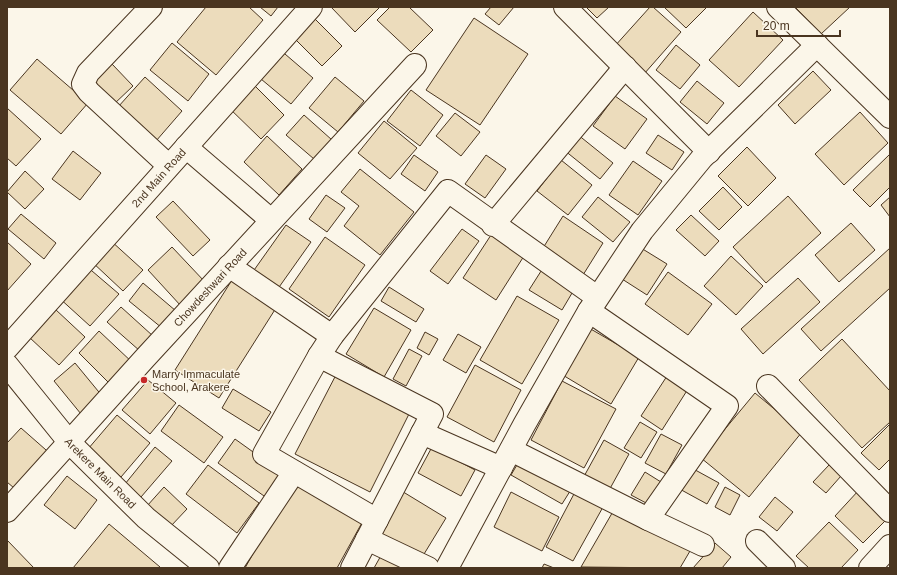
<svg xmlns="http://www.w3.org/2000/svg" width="897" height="575" font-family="Arial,sans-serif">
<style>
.building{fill:#ecdcbc;stroke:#4a3520}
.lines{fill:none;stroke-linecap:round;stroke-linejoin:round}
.street-casing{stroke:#4a3520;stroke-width:24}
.secondary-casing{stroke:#4a3520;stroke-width:24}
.street{stroke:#fbf6e9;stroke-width:22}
.secondary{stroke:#fbf6e9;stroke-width:22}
.poi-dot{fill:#c62828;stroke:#fbf6e9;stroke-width:1.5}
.labels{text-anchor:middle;stroke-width:3;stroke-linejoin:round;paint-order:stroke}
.street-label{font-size:11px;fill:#4a3520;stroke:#fbf6e9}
.poi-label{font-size:11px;fill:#4a3520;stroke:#fbf6e9;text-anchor:start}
</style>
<rect width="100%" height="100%" fill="#fbf6e9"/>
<path class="building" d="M206,7H249L263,20L216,75L177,42Z
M260,7H278L271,16Z
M331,7H380L355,32Z
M390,7H409L433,30L411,52L377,20Z
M491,7H514L499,25L485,14Z
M586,7H609L597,18Z
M650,7H653L681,32L644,74L614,47Z
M664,7H707L686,28Z
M795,7H850L821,34Z
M753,12L783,40L739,87L709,60Z
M310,14L342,46L322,66L290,34Z
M474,18L528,54L480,125L426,90Z
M172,43L209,74L188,101L150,70Z
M676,45L700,65L680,89L656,70Z
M278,48L313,78L291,104L255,74Z
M37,59L88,103L61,134L10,90Z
M112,64L133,86L113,105L92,84Z
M813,71L831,90L795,124L778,105Z
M145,77L182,111L156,141L118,107Z
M335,77L364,101L338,132L309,108Z
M249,80L284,115L261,139L226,105Z
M697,81L724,103L707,124L680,102Z
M411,90L443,115L420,146L387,121Z
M615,96L647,119L625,149L593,126Z
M7,108L41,139L16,166L7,158Z
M860,112L888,143L844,185L815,154Z
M455,113L480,132L461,156L436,136Z
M304,115L332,140L314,159L286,135Z
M384,121L417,148L390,179L358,153Z
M577,134L613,163L600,179L564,150Z
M658,135L684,152L672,170L646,153Z
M267,136L302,169L279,195L244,162Z
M747,147L776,178L748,206L718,176Z
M73,151L101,173L80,200L52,179Z
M890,154V187L870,207L853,190Z
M414,155L438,172L425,191L401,174Z
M486,155L506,169L485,198L465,184Z
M561,160L592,185L568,215L537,191Z
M633,161L662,181L638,215L609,195Z
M360,169L414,212L380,255L344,226L359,206L341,192Z
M25,171L44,189L25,209L7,192Z
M723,187L742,207L719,230L699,211Z
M326,195L345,208L327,232L309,219Z
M788,196L821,233L766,283L733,247Z
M598,197L630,222L613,242L582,217Z
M890,197V217L881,205Z
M173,201L210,240L193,256L156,217Z
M21,214L56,243L44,259L8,229Z
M691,215L719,241L705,256L676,230Z
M563,216L603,243L583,275L543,248Z
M851,223L875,250L839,282L815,255Z
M286,225L311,242L277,290L252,273Z
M462,229L479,241L448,284L430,271Z
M491,235L524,256L496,300L463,278Z
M325,237L365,265L329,317L289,289Z
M110,240L143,270L123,291L91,261Z
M7,242L31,264L7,291Z
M172,247L205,282L181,306L148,270Z
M641,248L667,264L647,295L622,279Z
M890,248V288L821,351L801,329Z
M731,256L763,286L736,315L704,286Z
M85,265L119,294L90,326L57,296Z
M543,268L575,288L562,310L529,290Z
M668,272L712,304L688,335L645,304Z
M798,278L820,302L763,354L741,329Z
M232,280L276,308L219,398L175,370Z
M143,283L176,311L162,328L129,301Z
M389,287L424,309L416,322L381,301Z
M517,296L559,320L522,384L480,360Z
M121,307L153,336L140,351L107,322Z
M374,308L411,330L384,377L346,354Z
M55,309L85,337L59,365L29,337Z
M589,328L639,357L611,404L561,374Z
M99,331L134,364L112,386L79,353Z
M425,332L438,339L429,355L417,348Z
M458,334L481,347L466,373L443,360Z
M842,339L890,391V422L862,448L799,380Z
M409,349L422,356L406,386L393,379Z
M75,363L103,397L81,414L54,381Z
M475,365L521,390L494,442L447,417Z
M338,371L412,408L370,492L295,454Z
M667,376L688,389L662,430L641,416Z
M148,380L176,403L150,434L122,410Z
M562,381L616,409L584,468L531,440Z
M233,389L271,412L259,431L222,408Z
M755,393L802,432L749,497L701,458Z
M179,405L223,437L204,463L161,431Z
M117,415L150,443L121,477L88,449Z
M640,422L657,432L641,458L624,448Z
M890,424V459L879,470L861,453Z
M21,428L54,457L21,494L7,482V443Z
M661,434L682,445L666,474L645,463Z
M235,439L288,477L271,501L218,463Z
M604,440L629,454L607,494L582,480Z
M155,447L172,461L141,497L125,484Z
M432,447L475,470L461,496L418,473Z
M521,458L572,488L562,504L511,475Z
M208,465L259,503L237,533L186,494Z
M829,465L841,476L826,493L813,482Z
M688,466L719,483L707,504L676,487Z
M645,472L661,482L648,504L631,495Z
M67,476L97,500L75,529L44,505Z
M294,480L364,519L337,568H245Z
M164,487L187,509L170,527L147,506Z
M725,487L740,495L730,515L715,507Z
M400,490L446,518L421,559L375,531Z
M859,490L888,518L863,543L835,516Z
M511,492L559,517L542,551L494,527Z
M575,492L603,507L573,561L546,547Z
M775,497L793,512L777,531L759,517Z
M615,508L690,551L680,568L581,567Z
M829,522L858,550L841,568H809L796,556Z
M109,524L160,567L158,568H73Z
M7,540L34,568H7Z
M715,543L731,557L722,568H693Z
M383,552L413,568H374Z
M544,564L554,568H542Z"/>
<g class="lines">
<g class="street-casing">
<g id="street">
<path d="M151,7L88,73L83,84L89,92L168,165"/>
<path d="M565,7L709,152"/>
<path d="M778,7L890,117"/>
<path d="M186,147L271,220"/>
<path d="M493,225L625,67"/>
<path d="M229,266L332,336"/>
<path d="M589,311L727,406L648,519"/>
<path d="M319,356L432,414L352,568"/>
<path d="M768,386L890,511"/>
<path d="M422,433L501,468"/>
<path d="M511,450L648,519L703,545"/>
<path id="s1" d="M7,511L145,358L415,65"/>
<path d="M377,520L264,454L319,356L332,336L448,191L597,297"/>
<path d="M367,539L428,568"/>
<path d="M757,541L784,568"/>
<path d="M230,568L294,472"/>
<path d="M447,568L524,425L589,311L642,231L702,158L817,45"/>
<path d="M870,568L890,546"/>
</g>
</g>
<g class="secondary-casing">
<g id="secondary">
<path id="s2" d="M7,348L311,7"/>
<path id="s3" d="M7,365L70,443L146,518L208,568"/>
</g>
</g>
<use href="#street" class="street"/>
<use href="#secondary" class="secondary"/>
</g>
<circle class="poi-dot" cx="144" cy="380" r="4"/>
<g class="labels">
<g class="street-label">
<text dy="4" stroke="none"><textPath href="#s2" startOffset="228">2nd Main Road</textPath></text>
<text dy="4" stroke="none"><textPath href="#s1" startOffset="302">Chowdeshwari Road</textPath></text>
<text dy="4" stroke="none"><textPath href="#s3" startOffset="143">Arekere Main Road</textPath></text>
</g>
<g class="poi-label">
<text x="152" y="378">Marry Immaculate<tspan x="152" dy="13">School, Arakere</tspan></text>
</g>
</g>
<rect width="897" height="575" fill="none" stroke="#4a3520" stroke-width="16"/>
<path d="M757 30v6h83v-6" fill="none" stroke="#4a3520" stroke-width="2"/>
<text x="763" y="30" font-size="12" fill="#4a3520" stroke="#fbf6e9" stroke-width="3" paint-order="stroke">20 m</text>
</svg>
